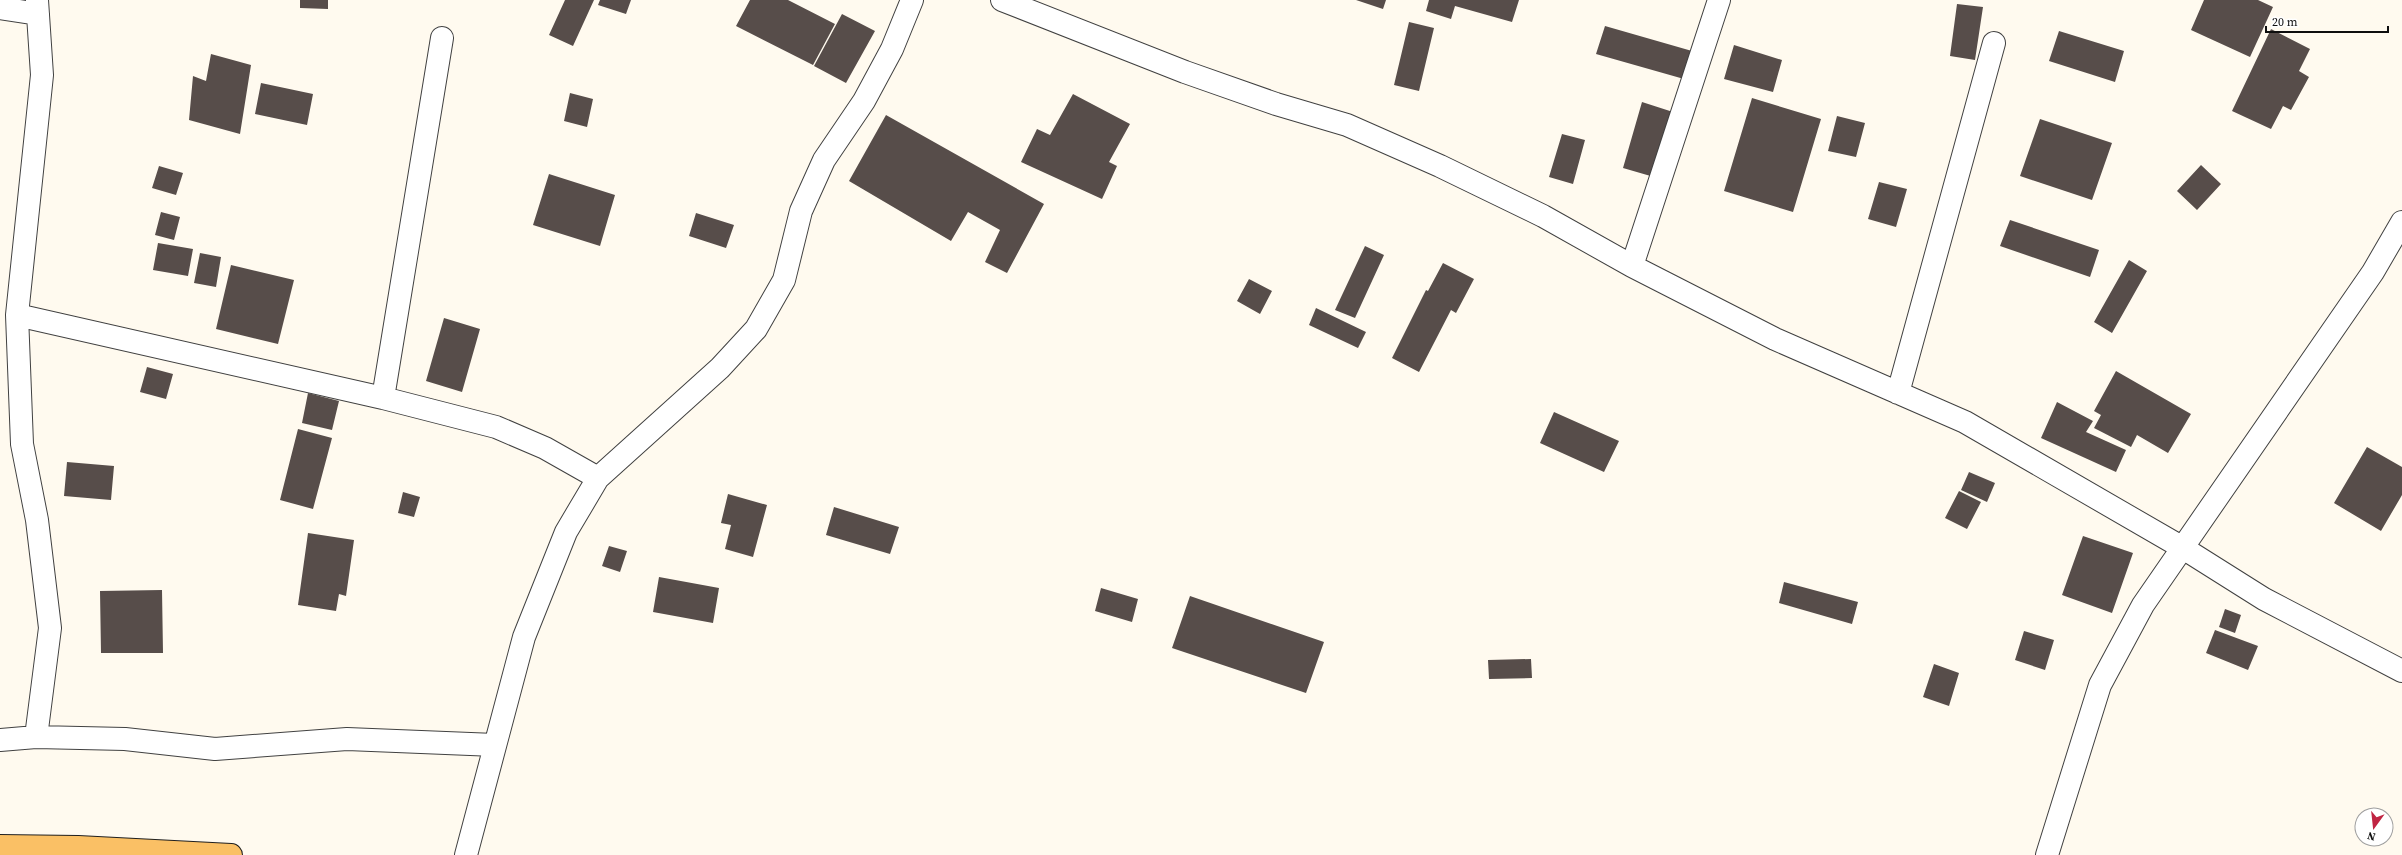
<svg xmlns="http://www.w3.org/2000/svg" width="2402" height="855" font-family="'Source Serif 4',serif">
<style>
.building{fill:#574d4a}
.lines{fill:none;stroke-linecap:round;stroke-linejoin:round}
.minor-casing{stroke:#414141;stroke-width:24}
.primary-casing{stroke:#1f1f1f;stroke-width:24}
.minor{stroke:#fff;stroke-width:22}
.primary{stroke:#fac065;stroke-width:22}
</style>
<rect width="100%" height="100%" fill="#fffaef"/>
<path class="building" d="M300,0H328V9L300,8Z
M565,0H594L573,46L549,35Z
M600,0H631L626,14L598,5Z
M750,0H788L835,24L813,65L736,26Z
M1356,0H1386L1383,9Z
M1429,0H1519L1512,22L1455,6L1451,19L1426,11Z
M2204,0H2258L2273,7L2250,57L2191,30Z
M1957,4L1983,7L1975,60L1950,56Z
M842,14L875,31L846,83L814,66Z
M1409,22L1434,28L1419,91L1394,85Z
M1605,26L1692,51L1684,79L1596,54Z
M2271,29L2310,49L2299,71L2309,77L2291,110L2283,106L2271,129L2232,111Z
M2059,31L2124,51L2115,82L2049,61Z
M1734,45L1782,60L1773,92L1724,79Z
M211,54L251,65L240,134L189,120L193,76L206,81Z
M261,83L313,94L307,125L255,114Z
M570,93L593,99L587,127L564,121Z
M1073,94L1130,124L1109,162L1117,166L1102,199L1021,162L1037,129L1050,135Z
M1752,98L1821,119L1793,212L1724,191Z
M1642,102L1673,112L1654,177L1623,168Z
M886,115L1044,204L1007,273L985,262L1000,230L968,212L951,241L849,181Z
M1837,116L1865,123L1856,157L1828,151Z
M2040,119L2112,143L2092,200L2020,176Z
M1562,134L1585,140L1573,184L1549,177Z
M2201,165L2221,184L2197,210L2177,191Z
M159,166L183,173L176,195L152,188Z
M549,174L615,195L600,246L533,225Z
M1879,182L1907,189L1896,227L1868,219Z
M161,212L180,217L174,240L155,235Z
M696,213L734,225L726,248L689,236Z
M2010,220L2099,250L2090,277L2000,246Z
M158,243L193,249L188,276L153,270Z
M1365,246L1384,255L1355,318L1335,310Z
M200,253L221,257L216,287L194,283Z
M2129,260L2147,271L2112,333L2094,322Z
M1443,263L1474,279L1456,313L1451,310L1419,372L1392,358L1426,290L1428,291Z
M231,265L294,280L278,344L216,329Z
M1249,279L1272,291L1260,314L1237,301Z
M1316,308L1366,332L1358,348L1309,325Z
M444,318L480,329L462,392L426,381Z
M147,367L173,374L166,399L140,392Z
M2116,371L2191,414L2168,453L2137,435L2131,447L2094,428L2101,415L2094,411Z
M308,393L339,401L332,430L302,423Z
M2057,402L2093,421L2086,432L2126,450L2116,472L2041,438Z
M1554,412L1619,441L1604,472L1540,443Z
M298,429L332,438L313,509L280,500Z
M2367,447L2402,467V495L2381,531L2334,503Z
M67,462L114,466L111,500L64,496Z
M1969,472L1995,483L1987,502L1961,490Z
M1959,491L1981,502L1967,529L1945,518Z
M403,492L420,497L414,517L398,513Z
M728,494L767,505L753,557L725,549L731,525L721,523Z
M834,507L899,527L890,554L826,535Z
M308,533L354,540L346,596L339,594L336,611L298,605Z
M2083,536L2133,553L2112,613L2062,595Z
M609,546L627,551L620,572L602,566Z
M659,577L719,588L713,623L653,612Z
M1784,582L1858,602L1852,624L1779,603Z
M1101,588L1138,599L1132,622L1095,611Z
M162,590L163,653H101L100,591Z
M1190,596L1324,642L1306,693L1172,648Z
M2225,609L2241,615L2235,633L2219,627Z
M2215,630L2258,646L2248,670L2206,653Z
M2024,631L2054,640L2045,670L2015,660Z
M1531,659L1532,678L1489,679L1488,660Z
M1934,664L1959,673L1949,706L1923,697Z"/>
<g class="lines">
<g class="minor-casing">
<path id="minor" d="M1002,0L1185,72L1276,104L1347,125L1440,166L1543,216L1632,266L1775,339L1965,422L2183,548L2264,599L2402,671
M0,8L38,14
M1632,266L1719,0
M17,315L383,398L496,427L545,448L598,478
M1898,393L1994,43
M383,398L442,38
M36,737L50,628L37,520L22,444L17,315L42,75L37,0
M0,740L36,737L125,739L215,749L347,739L495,745
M466,855L524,637L566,532L598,478L720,368L756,329L784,280L801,211L824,160L864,101L892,49L912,0
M2047,855L2100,685L2143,605L2373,272L2402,222"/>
</g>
<g class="primary-casing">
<path id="primary" d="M0,846L78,847L231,855"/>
</g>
<use href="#minor" class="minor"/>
<use href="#primary" class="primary"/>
</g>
<g transform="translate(2374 827) rotate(195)"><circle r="19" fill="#ffffff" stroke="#9f9f9f"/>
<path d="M0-3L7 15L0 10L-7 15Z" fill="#c02442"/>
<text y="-6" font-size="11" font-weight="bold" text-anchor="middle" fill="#0e0e0e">N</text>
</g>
<path d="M2266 26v6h122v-6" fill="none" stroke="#0e0e0e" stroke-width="2"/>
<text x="2272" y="26" font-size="12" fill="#0e0e0e" stroke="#ffffff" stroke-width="3" paint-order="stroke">20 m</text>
</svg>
